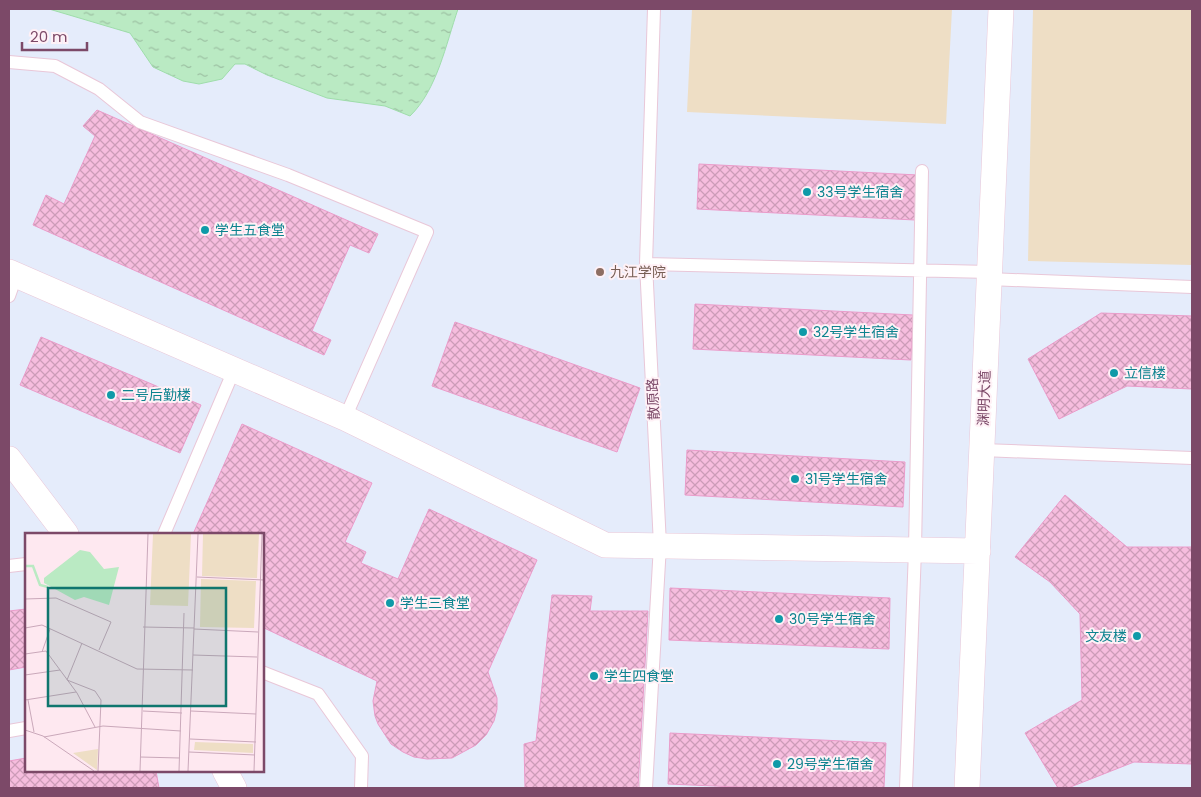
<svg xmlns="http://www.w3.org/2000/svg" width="1201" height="797" font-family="Poppins,'Noto Sans SC',sans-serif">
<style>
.education{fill:#e5ecfb;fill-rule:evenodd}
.pitch{fill:#eedec5}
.water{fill:url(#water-ripples);stroke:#9fddab}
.building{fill:url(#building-cross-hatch);stroke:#ea9cca}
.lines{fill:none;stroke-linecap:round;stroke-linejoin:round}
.lane-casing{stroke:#e9c7d8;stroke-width:14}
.street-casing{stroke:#e9c7d8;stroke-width:26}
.lane{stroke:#fff;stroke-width:12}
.street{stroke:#fff;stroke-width:25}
.culture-dot{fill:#0f9aa8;stroke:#fff1f6;stroke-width:2}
.education-dot{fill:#8d6e63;stroke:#fff1f6;stroke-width:2}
.labels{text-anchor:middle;stroke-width:4;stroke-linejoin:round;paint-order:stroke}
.culture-label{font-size:14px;fill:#0d838f;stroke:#fff1f6;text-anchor:start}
.education-label{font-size:14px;fill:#785e54;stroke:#fff1f6;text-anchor:start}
.street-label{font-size:14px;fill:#7c4968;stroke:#fff1f6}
.inset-river{fill:none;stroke:#baeac3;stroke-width:2.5}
.inset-road{fill:none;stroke:#caa8ba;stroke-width:1}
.view{fill:#0f766e;fill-opacity:0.15;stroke:#0f766e;stroke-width:2.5}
.inset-edge{fill:none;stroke:#7c4968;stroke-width:2.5}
</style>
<defs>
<pattern id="water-ripples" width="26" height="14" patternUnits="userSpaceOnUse" patternTransform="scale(1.25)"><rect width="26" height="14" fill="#baeac3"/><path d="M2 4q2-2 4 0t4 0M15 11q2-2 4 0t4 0" fill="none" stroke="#9cc0a2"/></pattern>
<pattern id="building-cross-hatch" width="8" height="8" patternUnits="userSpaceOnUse" patternTransform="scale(1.25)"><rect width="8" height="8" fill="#f6bdde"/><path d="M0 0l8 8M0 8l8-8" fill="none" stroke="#cc9cb8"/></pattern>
</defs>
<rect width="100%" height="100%" fill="#fee8f0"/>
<path class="education" d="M9,9H1192V788H9ZM26,534H262V771H26Z"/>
<path class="pitch" d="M692,9H952L946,124L687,112Z
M1033,9H1192V265L1028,261Z"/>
<path class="water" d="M49,9H458C446,44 437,90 410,116L385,106L327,98L267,75L245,64H235L222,79L199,84L183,81L153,67L130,33Z"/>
<path class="building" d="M97,110L378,234L369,253L350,245L312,331L331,340L324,355L33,225L46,195L64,204L95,136L83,126Z
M699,164L918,175L915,220L697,209Z
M695,304L913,315L911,360L693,349Z
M1101,313L1192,316V389L1127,386L1059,419L1028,359Z
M455,322L640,388L617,452L432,386Z
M41,337L201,405L180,453L20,385Z
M242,424L372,483L345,542L366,552L361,563L398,579L429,509L537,560L488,672L497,698V709L494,721L486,735L476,745L452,758L427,759L414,757L403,752L391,744L378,724L375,716L373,701L377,681L262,627V534H193Z
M687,450L905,462L903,507L685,495Z
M1065,495L1127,547H1192V764L1134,762L1068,788H1058L1025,733L1082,700L1080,614L1050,582L1015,557Z
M670,588L890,598L889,649L669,640Z
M552,595L592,596L590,611H648L638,788H525L524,744L536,741Z
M26,609V667L9,670V611Z
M670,733L886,743L884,788H759L668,784Z
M26,758V771H156L159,788H9V761Z"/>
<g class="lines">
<g class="lane-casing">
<path id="lane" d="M9,62L55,66L99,89L140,122L288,175L427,232L345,418
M646,264L990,272
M989,279L1192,287
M9,296L16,276
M982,450L1192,458
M164,534L234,370
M9,566L26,564
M262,672L318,694L362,756L361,788
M9,731L26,728
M646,788L660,545L646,264L654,9
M906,788L915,550L922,171"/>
</g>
<g class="street-casing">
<path id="street" d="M9,272L345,418L605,545L978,551
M9,459L66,534
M225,771L234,788
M967,788L1001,9"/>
</g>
<use href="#lane" class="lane"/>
<use href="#street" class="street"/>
</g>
<g class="culture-dot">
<circle cx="807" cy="192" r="5"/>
<circle cx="205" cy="230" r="5"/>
<circle cx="803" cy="332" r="5"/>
<circle cx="1114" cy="373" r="5"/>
<circle cx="111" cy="395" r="5"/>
<circle cx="795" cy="479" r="5"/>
<circle cx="390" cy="603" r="5"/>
<circle cx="779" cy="619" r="5"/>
<circle cx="1137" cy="636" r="5"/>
<circle cx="594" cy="676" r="5"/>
<circle cx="777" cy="764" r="5"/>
</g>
<circle class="education-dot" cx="600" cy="272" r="5"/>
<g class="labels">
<g class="culture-label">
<text x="817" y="197">33号学生宿舍</text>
<text x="215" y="235">学生五食堂</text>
<text x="813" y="337">32号学生宿舍</text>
<text x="1124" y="378">立信楼</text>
<text x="121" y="400">二号后勤楼</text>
<text x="805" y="484">31号学生宿舍</text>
<text x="400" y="608">学生三食堂</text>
<text x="789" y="624">30号学生宿舍</text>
<text x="1127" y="641" text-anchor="end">文友楼</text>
<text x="604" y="681">学生四食堂</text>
<text x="787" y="769">29号学生宿舍</text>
</g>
<g class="education-label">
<text x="610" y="277">九江学院</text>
</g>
<g class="street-label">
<text transform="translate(984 398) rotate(-88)" y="5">渊明大道</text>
<text transform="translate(653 399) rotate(-93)" y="5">散原路</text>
</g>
</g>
<g transform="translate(25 533)">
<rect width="239" height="239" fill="#fee8f0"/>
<path d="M170,209L228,211V220L169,217ZM73,216L72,237L48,220Z" fill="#eedec5"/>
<path d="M128,1H166L163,73L125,72ZM178,1H234L232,45L177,43ZM176,46L231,48L229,95L175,94Z" fill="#eedec5"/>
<path d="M55,17L65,19L79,36L94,34L84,72L59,64L50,67L19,50V45Z" fill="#baeac3"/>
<path class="inset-river" d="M0,33H8L15,52L23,54"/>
<path class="inset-road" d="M172,44L239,47M0,66L31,65L86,89L74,117M118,94L169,95M0,95L17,92L112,136L168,137M169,96L233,99M57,110L42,147L70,158L76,167L73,238M17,119L25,96M0,121L21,118L52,160L70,194M168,122L232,124M0,142L35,137M0,167L51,159M3,167L9,199M118,178L157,180M166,178L231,181M0,197L18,203L69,238M19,204L78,193L156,198M165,206L231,209M164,219L230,222M115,224L155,225M115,238L123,1M154,238L159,80M163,238L173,1M229,238L237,1"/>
<path class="view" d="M23,55H201V173H23Z"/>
<rect width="239" height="239" class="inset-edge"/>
</g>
<rect width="1201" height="797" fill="none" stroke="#7c4968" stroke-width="20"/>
<path d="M22 42v8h65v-8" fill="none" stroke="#7c4968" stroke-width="2.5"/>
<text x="30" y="42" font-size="15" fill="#7c4968" stroke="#fff1f6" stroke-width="4" paint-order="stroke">20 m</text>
</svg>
